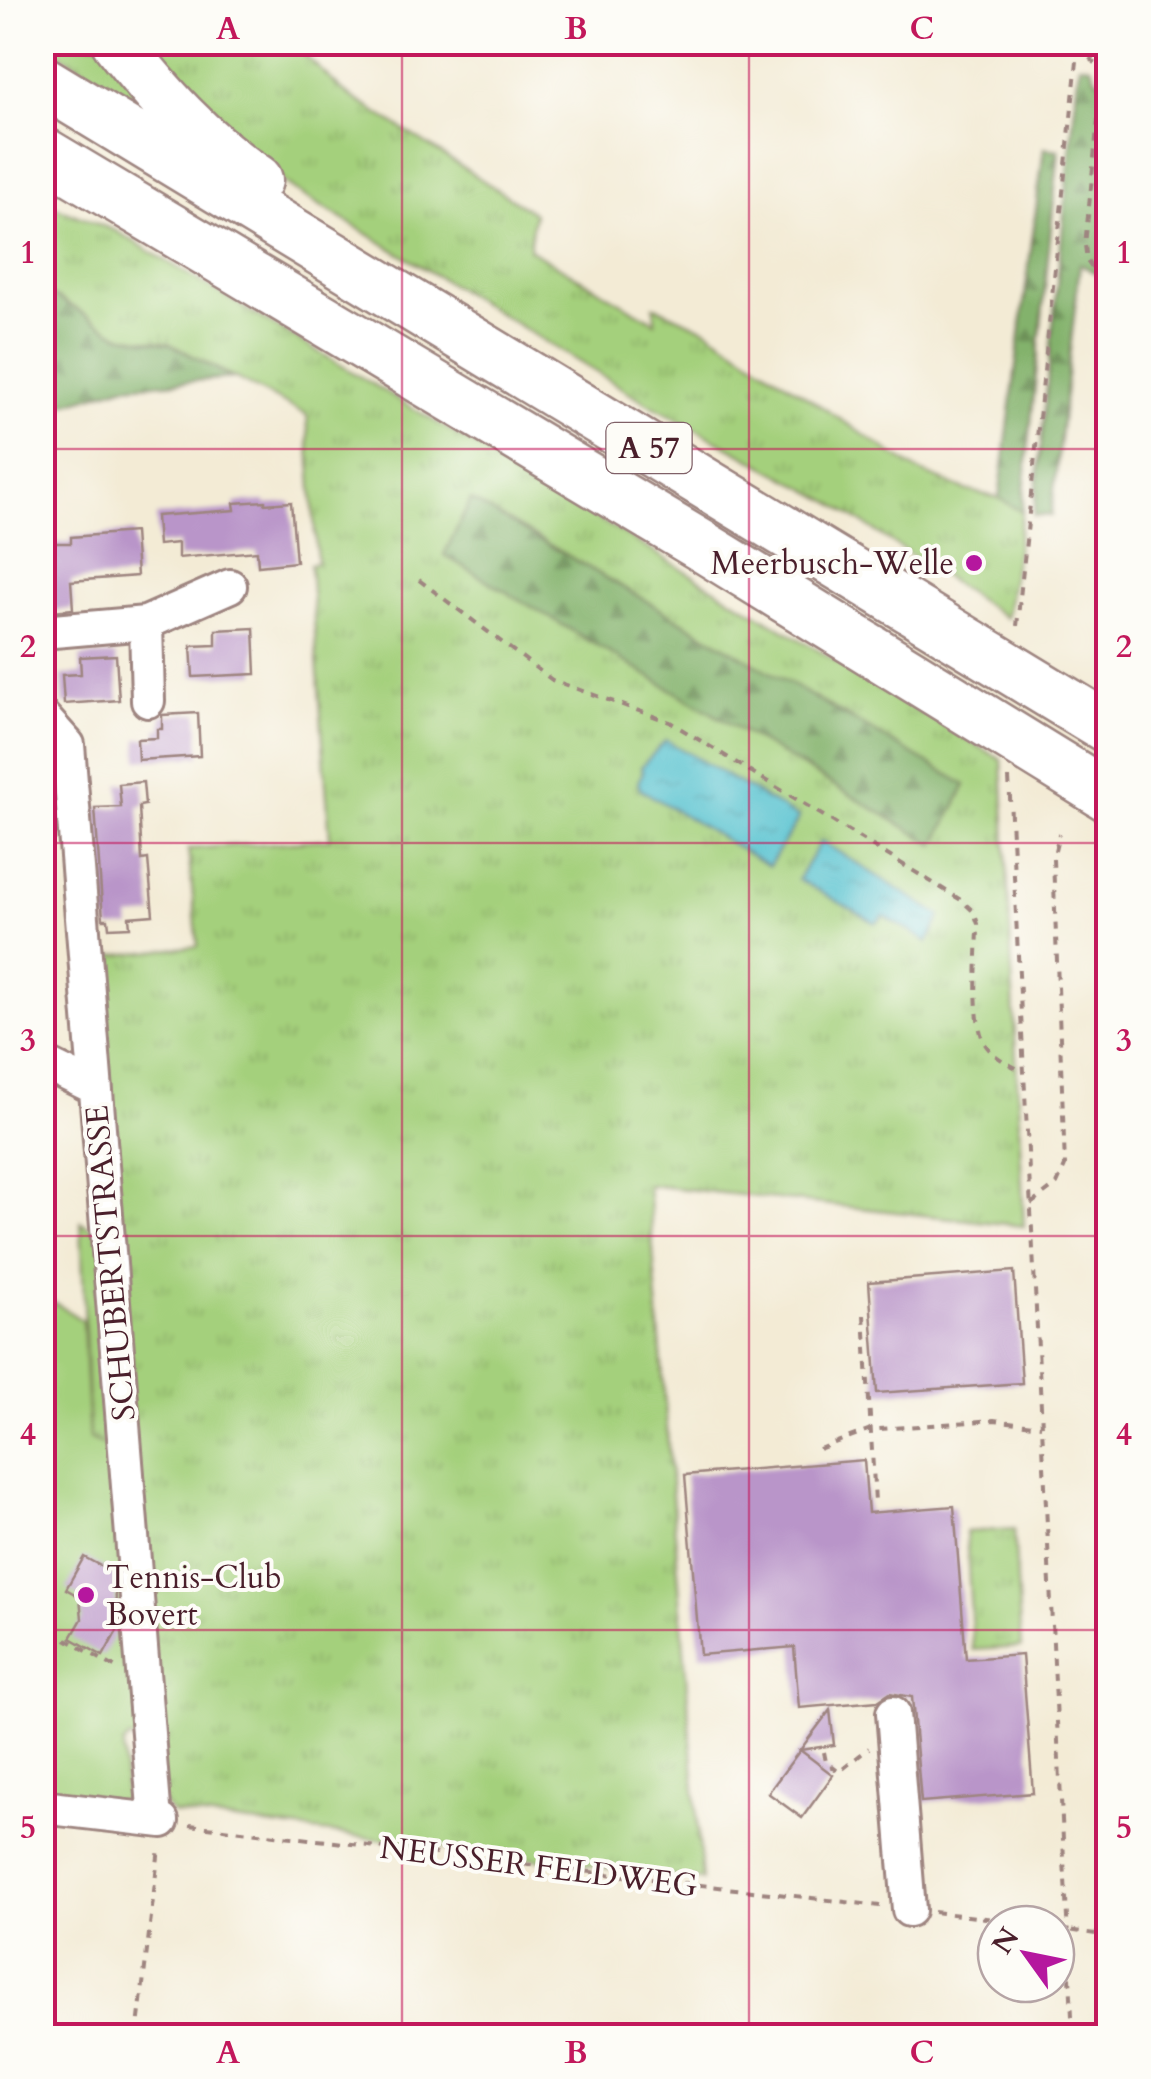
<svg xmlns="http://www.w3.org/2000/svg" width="1151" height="2079" font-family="Cardo,serif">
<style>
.grass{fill:url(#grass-tufts);stroke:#777854;stroke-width:2.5}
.forest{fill:url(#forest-firs);stroke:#66684c;stroke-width:2.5}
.pitch{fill:#a4d07c;stroke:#777854;stroke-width:2.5}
.water{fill:url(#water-ripples);stroke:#50707e;stroke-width:2.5}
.building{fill:#b995c9}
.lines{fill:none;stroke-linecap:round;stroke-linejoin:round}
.minor-casing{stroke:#9e8580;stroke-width:38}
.highway-casing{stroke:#9e8580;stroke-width:55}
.path{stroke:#9e8580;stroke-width:4;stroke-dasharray:8 8;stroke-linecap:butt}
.minor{stroke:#fff;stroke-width:32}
.highway{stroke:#fff;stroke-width:50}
.grid{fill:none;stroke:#c2185b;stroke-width:2.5;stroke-opacity:0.55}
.poi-dot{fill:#b5179e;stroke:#fdfcf7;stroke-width:4}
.labels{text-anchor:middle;stroke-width:8;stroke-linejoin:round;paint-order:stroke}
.shield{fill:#fdfcf7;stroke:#806168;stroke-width:2.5}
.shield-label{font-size:30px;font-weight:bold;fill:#4a1f2b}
.poi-label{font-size:32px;fill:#4a1f2b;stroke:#fdfcf7;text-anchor:end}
.street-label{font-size:32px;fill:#4a1f2b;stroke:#fdfcf7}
.neatline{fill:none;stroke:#c2185b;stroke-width:4}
.grid-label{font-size:32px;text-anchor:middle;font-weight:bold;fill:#c2185b}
</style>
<defs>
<pattern id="grass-tufts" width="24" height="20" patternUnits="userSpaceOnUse" patternTransform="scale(2.5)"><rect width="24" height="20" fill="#a4d07c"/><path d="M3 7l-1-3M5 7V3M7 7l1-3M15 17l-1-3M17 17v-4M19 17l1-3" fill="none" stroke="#8fb26b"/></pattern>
<pattern id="forest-firs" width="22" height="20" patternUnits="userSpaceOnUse" patternTransform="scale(2.5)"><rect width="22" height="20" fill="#83b26c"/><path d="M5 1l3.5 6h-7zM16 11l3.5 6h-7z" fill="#6d9059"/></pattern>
<pattern id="water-ripples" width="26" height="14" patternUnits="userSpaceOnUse" patternTransform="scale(2.5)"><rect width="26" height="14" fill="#56c2d0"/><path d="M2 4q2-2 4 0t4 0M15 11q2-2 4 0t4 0" fill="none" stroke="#4ca6b3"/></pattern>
</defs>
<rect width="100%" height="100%" fill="#fdfcf7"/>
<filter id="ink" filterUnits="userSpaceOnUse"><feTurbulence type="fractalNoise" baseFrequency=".01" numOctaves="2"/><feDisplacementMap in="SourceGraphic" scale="20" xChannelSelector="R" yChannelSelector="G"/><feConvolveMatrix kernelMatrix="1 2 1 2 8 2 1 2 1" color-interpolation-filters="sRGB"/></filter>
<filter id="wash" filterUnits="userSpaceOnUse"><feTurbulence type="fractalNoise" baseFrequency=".0048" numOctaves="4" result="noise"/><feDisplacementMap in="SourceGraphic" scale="40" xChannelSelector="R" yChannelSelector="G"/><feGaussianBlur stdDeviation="2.25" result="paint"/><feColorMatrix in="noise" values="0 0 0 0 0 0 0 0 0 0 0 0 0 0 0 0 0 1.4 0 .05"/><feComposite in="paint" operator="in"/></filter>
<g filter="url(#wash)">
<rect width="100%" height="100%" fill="#f3ebd5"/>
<path class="grass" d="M42,43H104L169,121L43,44Z
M136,43H292L343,91L534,213L529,249L655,322L654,306L706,329L918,471L965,490L999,498L1022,512L1006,618L834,504L647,403L293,189L244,153Z
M42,202L116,231L1002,760L1024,1226L648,1185L702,1880L172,1813L158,1798L92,958L198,946L188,849L330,839L310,564L317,563L307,415L170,344L119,335L43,289Z
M81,1222L103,1235L118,1452L89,1438Z
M1014,1529L1021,1647L973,1650L966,1532Z"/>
<path class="forest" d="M1079,64L1091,66L1096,79L1108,83V281L1080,264L1051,516L1034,515Z
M1044,148L1059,150L1022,512L999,498Z
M42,289L119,335L170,344L233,378L123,386L43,411Z
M471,500L966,785L935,845L444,555Z"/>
<path class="pitch" d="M54,1302L83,1321L89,1438L118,1452L140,1739H128L123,1745L125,1802L43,1800L42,1323Z"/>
<path class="water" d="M666,740L799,818L769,866L640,789L638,782L643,772L641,767Z
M821,841L941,916L928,942L884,916L876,923L798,879Z"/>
<g id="blocks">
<path class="building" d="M265,501V504L291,502L296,562L258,566L257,551L178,558V543L158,545L156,516L235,510L234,503Z
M134,532L137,576L71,581L73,609L42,612V543H71V537Z
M254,628L256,674L193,677L191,646L216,645V630Z
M116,655L119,700L64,704L62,675L81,674L80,657Z
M198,713L200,756L138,760L137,739L157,738V729H162V715Z
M143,782L145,805L139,806L142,860L148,859L153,915L129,917L130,927L109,928L108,919H103L95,808L121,807L119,784Z
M1014,1271L1022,1383L877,1393L869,1282Z
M864,1460L868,1513L954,1506L966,1659L1022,1655L1033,1793L921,1802L912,1697L890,1693L878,1701L799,1708L794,1647L700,1655L685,1475Z
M84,1557L115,1574L117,1631L103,1656L71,1638L82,1619L80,1597L66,1589Z
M830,1710L834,1745L800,1750L833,1775L802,1818L768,1793Z"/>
</g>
</g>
<g filter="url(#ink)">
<use href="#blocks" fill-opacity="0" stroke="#9e8580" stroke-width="2.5"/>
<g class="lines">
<g class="minor-casing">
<path id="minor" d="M146,623L148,701
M42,632L146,623L230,586
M42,716L68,745L155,1820
M42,1062L95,1088
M893,1713L909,1910
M42,1807L162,1821"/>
</g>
<g class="highway-casing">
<path id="highway" d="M117,42C157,94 201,144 257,180
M42,81L1108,728
M42,152L707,549L1108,796"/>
</g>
<path class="path" d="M1078,47L1108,75
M1103,71L1085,245L1087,261L1104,286
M419,580L552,680L670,722L961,900L974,912L978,924C978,954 971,1018 985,1044C993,1057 1010,1065 1024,1072
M1017,626L1079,42
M1009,778L1073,2036
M1031,1204L1057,1184L1065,1166L1053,859L1059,834
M864,1315L875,1502
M819,1449L868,1430L994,1420L1041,1426
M66,1639L116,1668
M824,1752L826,1762L839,1772L869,1748
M190,1825L880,1906
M934,1912L1036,1924
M1056,1928L1108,1936
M137,2036L159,1848"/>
<use href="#minor" class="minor"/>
<use href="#highway" class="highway"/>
</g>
</g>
<path class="grid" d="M402,42V2036M749,42V2036M42,449H1108M42,843H1108M42,1236H1108M42,1630H1108"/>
<g class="poi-dot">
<circle cx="974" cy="563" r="10"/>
<circle cx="86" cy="1595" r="10"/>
</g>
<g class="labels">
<rect class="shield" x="606.5" y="423" width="85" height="50" rx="8"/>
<g class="shield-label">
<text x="649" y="458">A 57</text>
</g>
<g class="poi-label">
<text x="954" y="574">Meerbusch-Welle</text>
<text x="106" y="1588" text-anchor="start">Tennis-Club<tspan x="106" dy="37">Bovert</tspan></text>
</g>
<g class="street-label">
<text transform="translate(110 1263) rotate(-95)" y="11">SCHUBERTSTRASSE</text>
<text transform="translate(539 1866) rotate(7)" y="11">NEUSSER FELDWEG</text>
</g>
</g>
<rect width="1151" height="2079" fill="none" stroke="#fdfcf7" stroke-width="110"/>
<g transform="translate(1026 1954) rotate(303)"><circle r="48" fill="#fdfcf7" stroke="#b5a4a5" stroke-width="2.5"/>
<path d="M0-8L18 38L0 25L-18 38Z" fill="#b5179e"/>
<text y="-15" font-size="28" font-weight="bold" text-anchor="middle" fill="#4a1f2b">N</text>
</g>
<rect x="55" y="55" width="1041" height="1969" class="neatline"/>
<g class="grid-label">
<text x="228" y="39">A</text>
<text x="576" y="39">B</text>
<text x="922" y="39">C</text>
<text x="28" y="263">1</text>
<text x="1124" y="263">1</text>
<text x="28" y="657">2</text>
<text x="1124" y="657">2</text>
<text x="28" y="1051">3</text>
<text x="1124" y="1051">3</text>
<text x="28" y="1445">4</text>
<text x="1124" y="1445">4</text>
<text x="28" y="1838">5</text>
<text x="1124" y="1838">5</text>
<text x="228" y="2063">A</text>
<text x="576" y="2063">B</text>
<text x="922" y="2063">C</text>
</g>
</svg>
